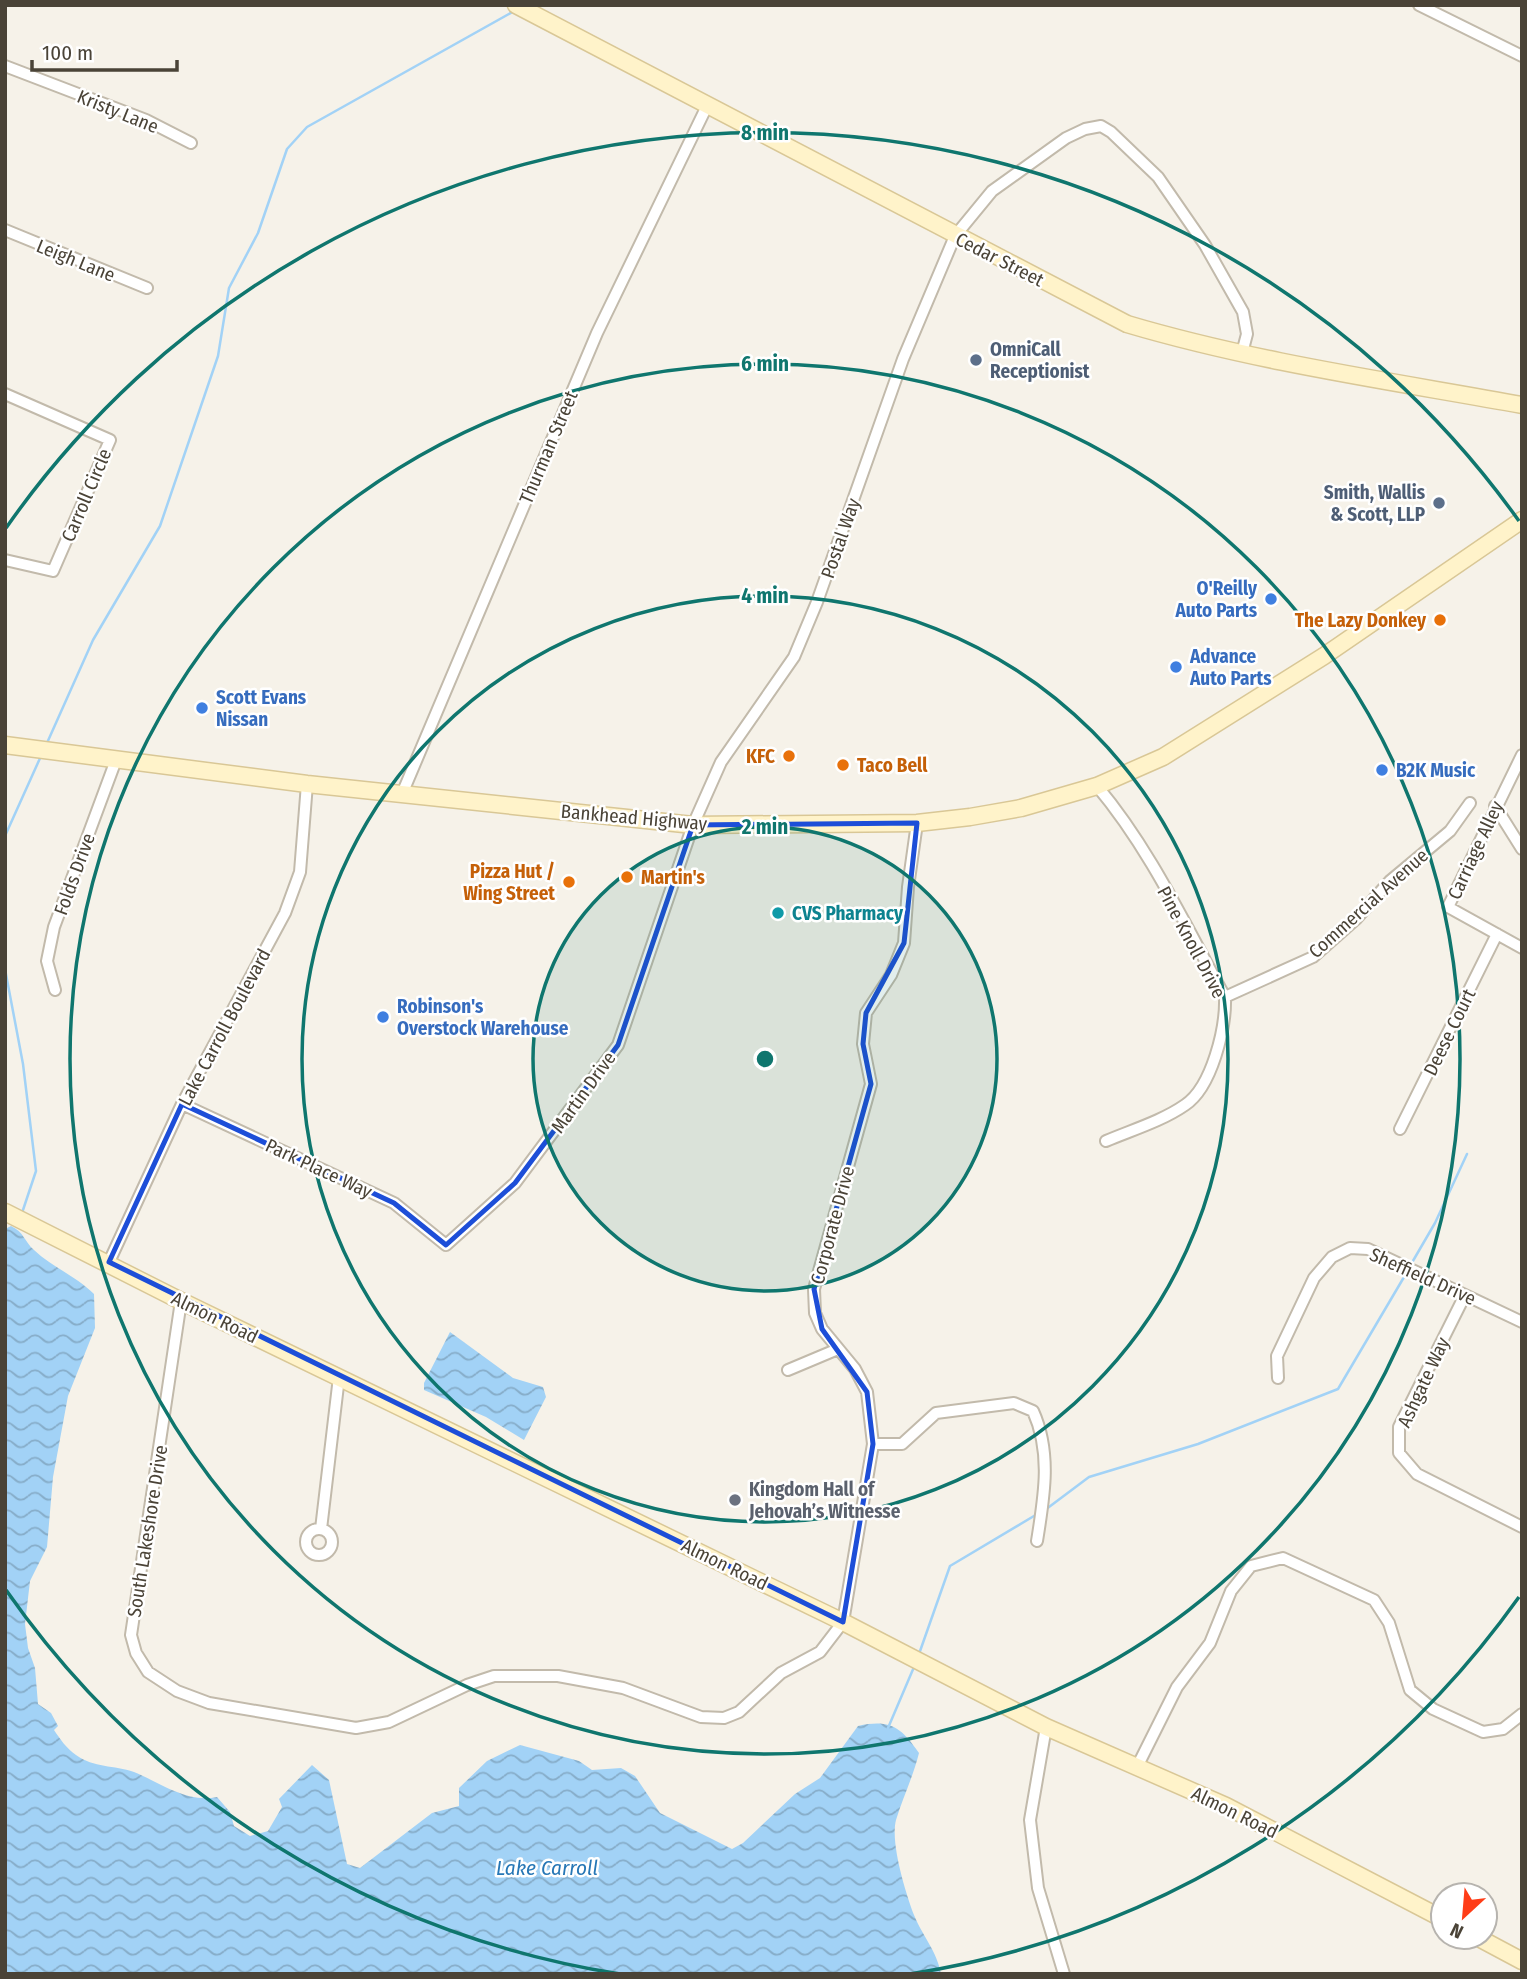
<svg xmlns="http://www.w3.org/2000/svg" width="1527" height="1979" font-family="'Fira Sans Condensed',sans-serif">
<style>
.water{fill:url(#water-waves)}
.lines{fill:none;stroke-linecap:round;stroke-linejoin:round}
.stream{stroke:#a2d2f6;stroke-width:2.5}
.street-casing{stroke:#c2baab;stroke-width:14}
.secondary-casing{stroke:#d9c796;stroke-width:19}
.street{stroke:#fff;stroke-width:10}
.secondary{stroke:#fff3ca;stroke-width:16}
.marked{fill:none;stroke:#1d4ed8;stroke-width:5;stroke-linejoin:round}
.ring{fill:none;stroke:#0f766e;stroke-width:3.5}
.service-dot{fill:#5c6f8a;stroke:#fff;stroke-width:2.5}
.shop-dot{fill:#3f7fe0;stroke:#fff;stroke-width:2.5}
.food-dot{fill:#e8710a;stroke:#fff;stroke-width:2.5}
.culture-dot{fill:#0f9aa8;stroke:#fff;stroke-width:2.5}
.worship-dot{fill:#6b7280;stroke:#fff;stroke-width:2.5}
.labels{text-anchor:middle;stroke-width:5;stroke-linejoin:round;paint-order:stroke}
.street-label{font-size:19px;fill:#4a4337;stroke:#fff}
.service-label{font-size:19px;font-weight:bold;fill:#4e5e75;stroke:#fff;text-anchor:start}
.shop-label{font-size:19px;font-weight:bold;fill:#366cbe;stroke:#fff;text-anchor:start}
.food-label{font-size:19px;font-weight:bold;fill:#c56008;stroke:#fff;text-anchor:end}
.culture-label{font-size:19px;font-weight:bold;fill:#0d838f;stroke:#fff;text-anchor:start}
.worship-label{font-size:19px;font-weight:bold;fill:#5b616d;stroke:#fff;text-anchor:start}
.water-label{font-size:21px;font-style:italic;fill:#2677b6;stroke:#fff}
.centre{fill:#0f766e;stroke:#fff;stroke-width:3.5}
.ring-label{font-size:21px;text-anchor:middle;font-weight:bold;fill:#0f766e;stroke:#fff;stroke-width:5;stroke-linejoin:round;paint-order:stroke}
</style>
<defs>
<pattern id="water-waves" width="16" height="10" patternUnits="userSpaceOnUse" patternTransform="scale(1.75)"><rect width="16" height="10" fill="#a2d2f6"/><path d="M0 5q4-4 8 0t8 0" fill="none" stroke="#86acc8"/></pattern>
</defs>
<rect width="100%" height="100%" fill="#f6f2e9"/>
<path class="water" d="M11,1226C24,1232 24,1241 34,1250C52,1267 76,1276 94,1294L95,1328L68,1396L53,1477L47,1547L30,1581L25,1624L28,1648L35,1668L38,1704L51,1713L58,1726L54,1730C60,1739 67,1749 76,1755C94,1768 114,1765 134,1772C159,1782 188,1804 217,1797L230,1812L234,1826L250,1836L268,1831L282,1807L279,1799L312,1765L329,1780L347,1864L360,1868L432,1813L459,1806V1788L487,1761L520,1745L579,1761L592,1770L621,1768L635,1776L660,1813L732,1849L743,1843L795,1794L820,1778L858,1726C890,1719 901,1727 919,1753C913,1777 903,1797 896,1820C890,1843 906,1894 914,1915C923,1937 937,1951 941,1974H5V1229Z
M450,1332L513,1378L543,1387L546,1397L524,1440L486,1417L424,1390V1383Z"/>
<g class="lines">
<path class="stream" d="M47,743L93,640L160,526L218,356L229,288L258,233L287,149L307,127L516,10
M5,836L41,756
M5,969L23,1064L36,1171L23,1210
M1410,1266L1435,1223L1467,1154
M1045,1510L1089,1477L1198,1444L1338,1389L1407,1272
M919,1654L950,1566L1039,1513
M888,1728L914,1667"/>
<g class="street-casing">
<path id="street" d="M1419,5L1522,56
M5,66L146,120L191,143
M5,230L147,288
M5,394L110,440L53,571L5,560
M1522,755L1448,907L1522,948
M1097,786C1150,849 1185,925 1225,997C1226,1028 1212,1087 1185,1105C1162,1121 1132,1130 1106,1141
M402,794L597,333L707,106
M1495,806L1522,849
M55,990L47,961L54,927L116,760
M1225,997L1313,957L1356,919L1390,881L1450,831L1470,803
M182,1104L394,1203L446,1245L515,1183L618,1045L693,825L721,762L794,657L817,602L903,359L955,236L992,191L1066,138L1085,129L1101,126L1111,132L1158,177L1205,245L1243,312L1247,334L1242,353
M1400,1129L1497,934
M109,1262L182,1104L285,913L300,872L307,784
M1465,1295L1399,1427V1453L1417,1474L1522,1527
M181,1301L131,1635L136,1653L148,1672L177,1691L209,1703L356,1728L389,1722L467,1685L494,1676H558L623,1688L701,1717L724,1718L739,1712L781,1673L820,1652L843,1622L873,1444L867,1392L855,1369L822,1329L815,1313L814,1289L871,1084L863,1044L866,1013L891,975L904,943L908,887L917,823
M788,1370L838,1349
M1278,1378L1277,1356L1314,1278L1332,1257L1350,1248L1368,1249L1522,1322
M873,1444H902L936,1413L1014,1403L1033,1411C1052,1453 1044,1497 1037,1541
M321,1529L339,1377
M306 1542a13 13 0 1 1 26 0a13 13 0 1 1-26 0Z
M1046,1727L1030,1820L1038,1888L1064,1974
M1137,1767L1177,1687L1210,1643L1231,1591L1251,1566L1283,1558L1374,1600L1389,1623L1410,1690L1433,1709L1483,1732L1503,1729L1522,1714"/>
</g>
<g class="secondary-casing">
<path id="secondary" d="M516,5L1127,324C1255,362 1390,381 1522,405
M5,745L307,784L693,825L917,823L970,817L1021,808L1097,786L1163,757L1324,656L1522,520
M5,1212L181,1301L843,1622L1046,1727L1226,1806L1443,1919
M1477,1937L1522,1961"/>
</g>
<use href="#street" class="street"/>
<use href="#secondary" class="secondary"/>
</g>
<path class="marked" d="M917,823L904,943L866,1013L863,1044L871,1084L814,1289L822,1329L867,1392L873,1444L843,1622L109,1262L182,1104L394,1203L446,1245L515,1183L618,1045L693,825Z"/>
<circle cx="765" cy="1059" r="232" fill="#0f766e" fill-opacity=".12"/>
<g class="ring">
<circle cx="765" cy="1059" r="232"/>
<circle cx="765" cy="1059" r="463"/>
<circle cx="765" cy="1059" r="695"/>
<path d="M1519 1597A926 926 0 0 1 910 1974M620 1974A926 926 0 0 1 6 1590M6 528A926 926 0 0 1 1519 521"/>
</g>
<g class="service-dot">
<circle cx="976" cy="360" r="7"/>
<circle cx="1439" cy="503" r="7"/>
</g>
<g class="shop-dot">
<circle cx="1271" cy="599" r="7"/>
<circle cx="1176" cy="667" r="7"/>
<circle cx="202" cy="708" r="7"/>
<circle cx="1382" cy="770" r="7"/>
<circle cx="383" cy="1017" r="7"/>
</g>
<g class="food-dot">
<circle cx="1440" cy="620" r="7"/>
<circle cx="789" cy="756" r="7"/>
<circle cx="843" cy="765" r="7"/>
<circle cx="627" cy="877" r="7"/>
<circle cx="569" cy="882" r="7"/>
</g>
<circle class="culture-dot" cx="778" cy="913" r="7"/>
<circle class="worship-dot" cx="735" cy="1500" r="7"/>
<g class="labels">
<g class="street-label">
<text transform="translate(118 111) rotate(22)" y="7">Kristy Lane</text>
<text transform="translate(1000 259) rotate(27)" y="7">Cedar Street</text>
<text transform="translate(76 260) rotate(22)" y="7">Leigh Lane</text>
<text transform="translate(548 447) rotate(-67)" y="7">Thurman Street</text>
<text transform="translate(86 495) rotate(-67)" y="7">Carroll Circle</text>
<text transform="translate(840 538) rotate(-71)" y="7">Postal Way</text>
<text transform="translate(634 817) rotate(5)" y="7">Bankhead Highway</text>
<text transform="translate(1475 850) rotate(-65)" y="7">Carriage Alley</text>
<text transform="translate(74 874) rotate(-70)" y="7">Folds Drive</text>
<text transform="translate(1368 903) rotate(-42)" y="7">Commercial Avenue</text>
<text transform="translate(1192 942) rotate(62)" y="7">Pine Knoll Drive</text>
<text transform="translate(224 1027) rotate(-62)" y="7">Lake Carroll Boulevard</text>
<text transform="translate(1449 1032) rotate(-64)" y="7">Deese Court</text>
<text transform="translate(583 1092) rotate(-54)" y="7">Martin Drive</text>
<text transform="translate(319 1168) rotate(25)" y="7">Park Place Way</text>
<text transform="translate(832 1225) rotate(-75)" y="7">Corporate Drive</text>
<text transform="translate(1423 1276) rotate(24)" y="7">Sheffield Drive</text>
<text transform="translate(215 1317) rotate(26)" y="7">Almon Road</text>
<text transform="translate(1423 1382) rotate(-65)" y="7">Ashgate Way</text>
<text transform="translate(147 1531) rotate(-81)" y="7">South Lakeshore Drive</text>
<text transform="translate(725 1564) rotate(26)" y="7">Almon Road</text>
<text transform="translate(1235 1812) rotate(26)" y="7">Almon Road</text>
</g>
<g class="service-label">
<text x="990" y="356">OmniCall<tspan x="990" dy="22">Receptionist</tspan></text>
<text x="1425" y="499" text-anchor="end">Smith, Wallis<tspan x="1425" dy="22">&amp; Scott, LLP</tspan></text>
</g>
<g class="shop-label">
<text x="1257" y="595" text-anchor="end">O'Reilly<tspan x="1257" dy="22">Auto Parts</tspan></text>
<text x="1190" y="663">Advance<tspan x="1190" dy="22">Auto Parts</tspan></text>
<text x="216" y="704">Scott Evans<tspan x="216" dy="22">Nissan</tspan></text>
<text x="1396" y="777">B2K Music</text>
<text x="397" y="1013">Robinson's<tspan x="397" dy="22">Overstock Warehouse</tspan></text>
</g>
<g class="food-label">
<text x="1426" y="627">The Lazy Donkey</text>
<text x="775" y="763">KFC</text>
<text x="857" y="772" text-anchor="start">Taco Bell</text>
<text x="555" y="878">Pizza Hut /<tspan x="555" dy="22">Wing Street</tspan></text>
<text x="641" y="884" text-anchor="start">Martin's</text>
</g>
<g class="culture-label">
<text x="792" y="920">CVS Pharmacy</text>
</g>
<g class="worship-label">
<text x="749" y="1496">Kingdom Hall of<tspan x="749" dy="22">Jehovah’s Witnesse</tspan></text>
</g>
<g class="water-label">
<text x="547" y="1875">Lake Carroll</text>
</g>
</g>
<circle cx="765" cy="1059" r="10" class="centre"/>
<g class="ring-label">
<text x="765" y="140">8 min</text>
<text x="765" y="371">6 min</text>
<text x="765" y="603">4 min</text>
<text x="765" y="834">2 min</text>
</g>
<rect width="1527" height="1979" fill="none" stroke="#4a4337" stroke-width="14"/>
<g transform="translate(1464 1916) rotate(206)"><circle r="33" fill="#ffffff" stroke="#b7b4af" stroke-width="2"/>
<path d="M0-5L12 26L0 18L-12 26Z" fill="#ff3d17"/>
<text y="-10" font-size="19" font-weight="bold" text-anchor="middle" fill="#4a4337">N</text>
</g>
<path d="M32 60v10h145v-10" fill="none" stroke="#4a4337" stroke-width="3.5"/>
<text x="42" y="60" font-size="21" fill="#4a4337" stroke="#ffffff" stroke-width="5" paint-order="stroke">100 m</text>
</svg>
